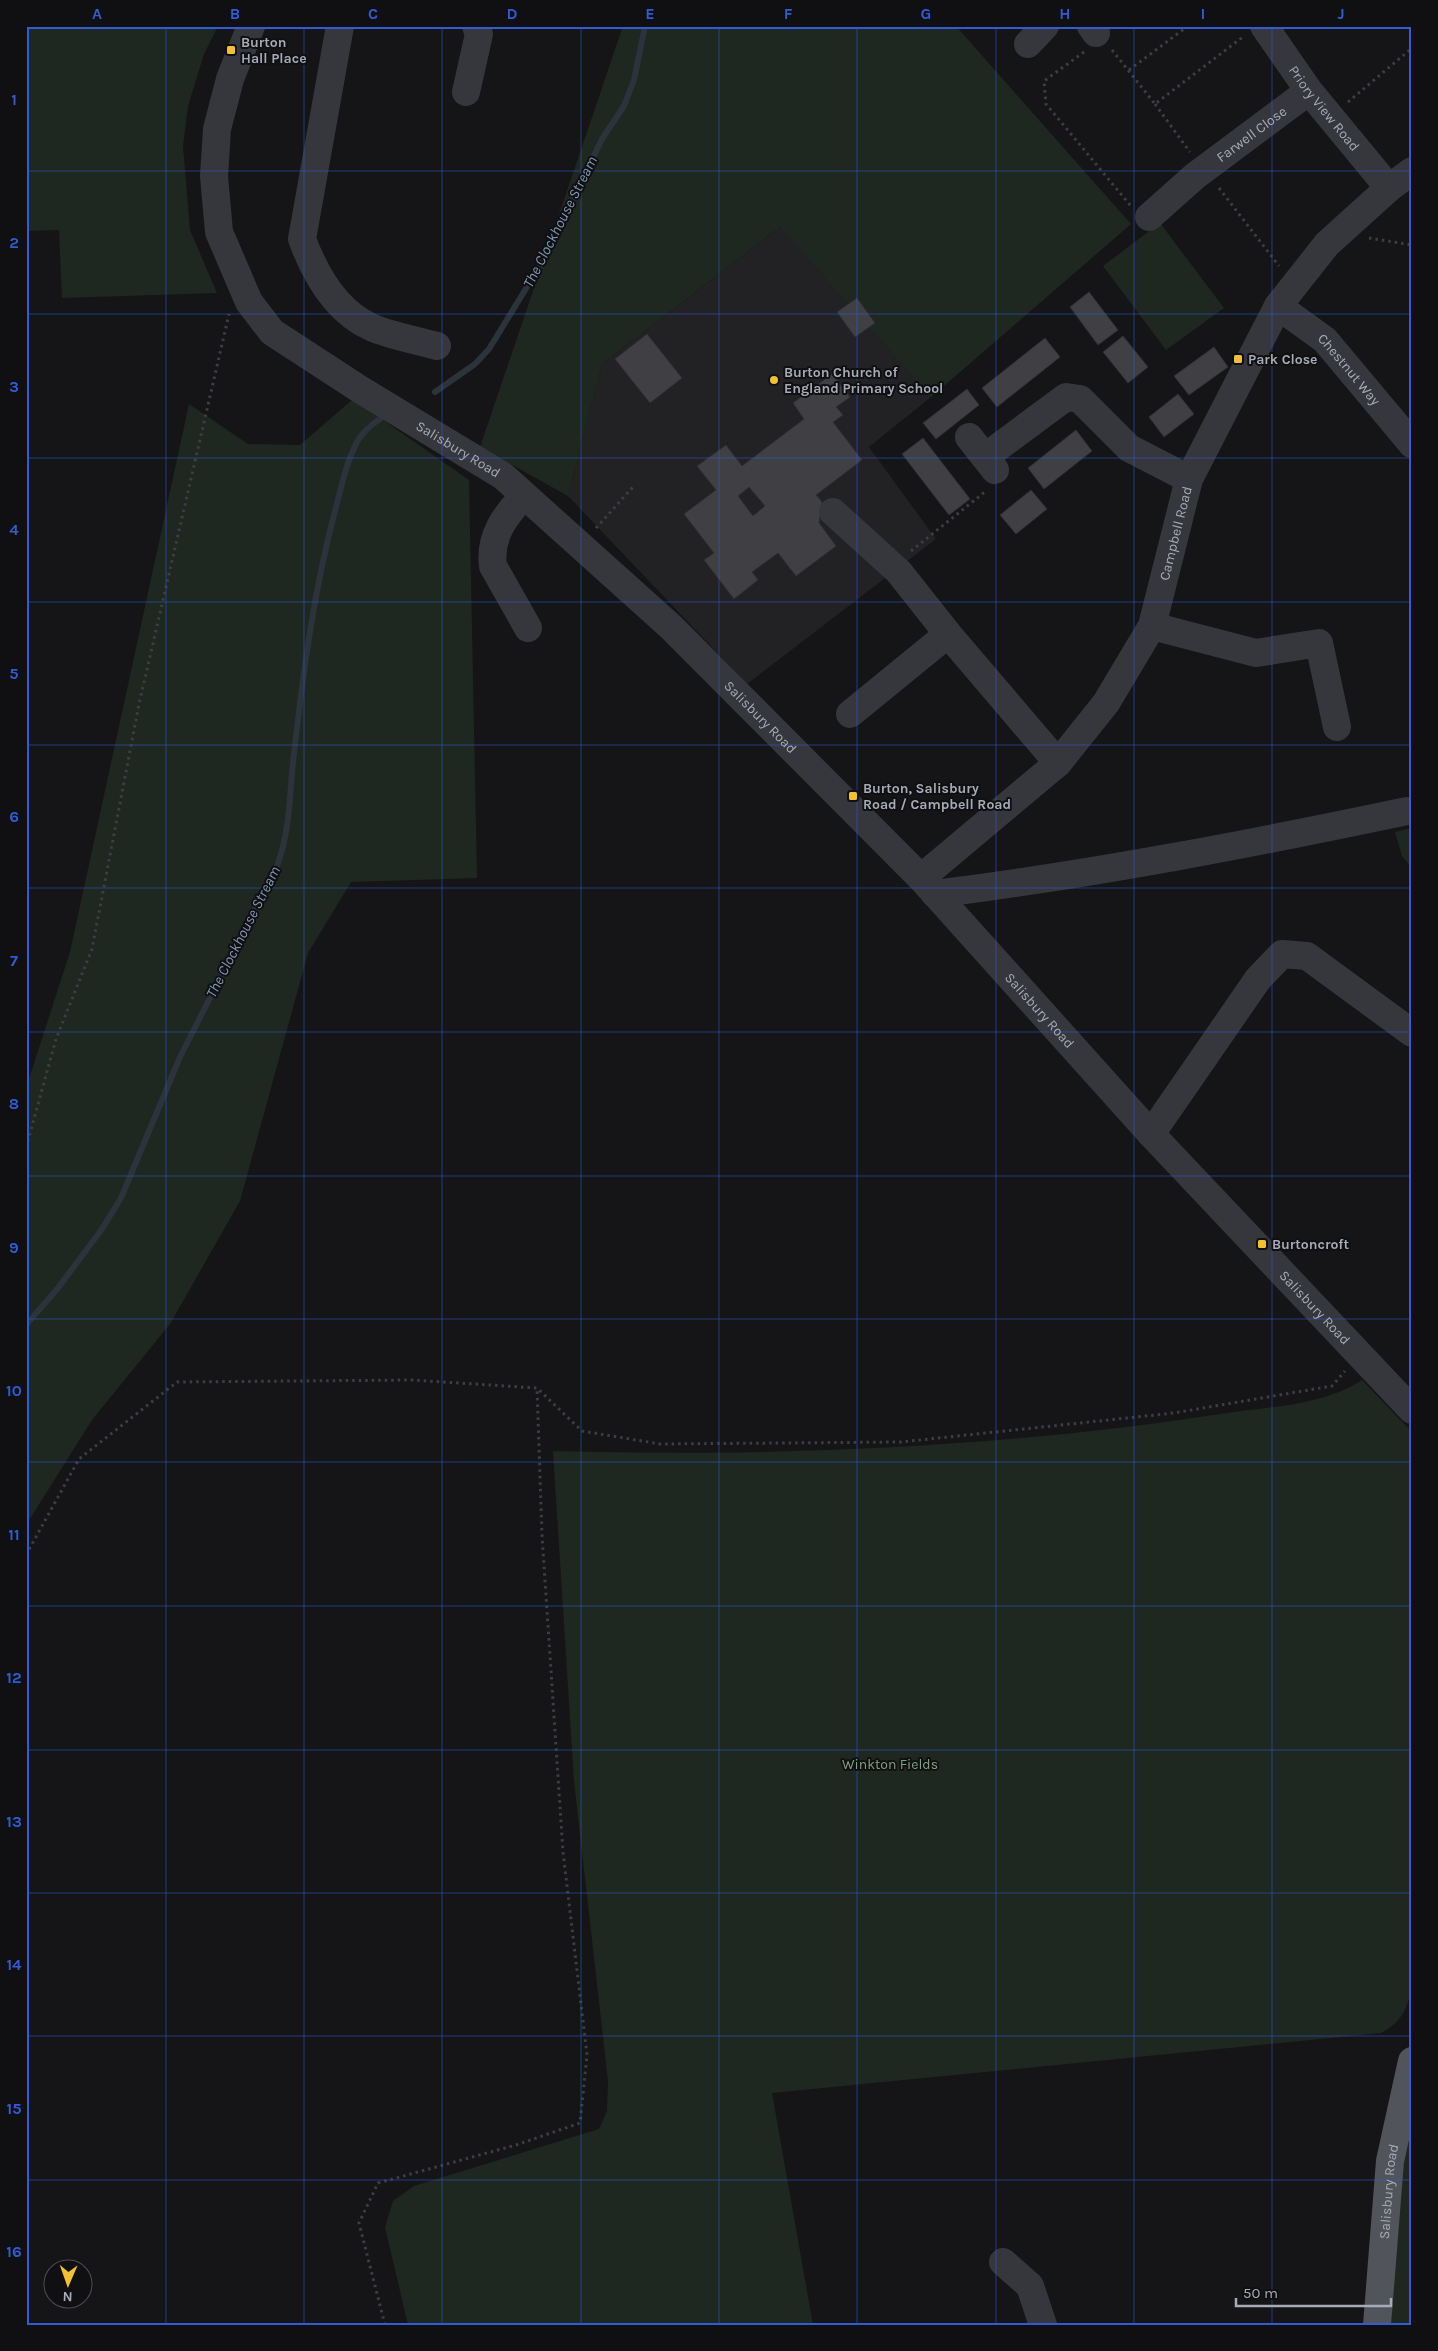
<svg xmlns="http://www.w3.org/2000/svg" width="1438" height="2351" font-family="Karla,sans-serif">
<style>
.built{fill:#222124}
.green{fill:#1f2721}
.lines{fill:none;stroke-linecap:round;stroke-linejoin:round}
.stream{stroke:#2b333b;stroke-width:6}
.building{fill:#404044;stroke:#302f33;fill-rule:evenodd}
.path{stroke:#3c3e43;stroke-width:3;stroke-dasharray:2.5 4;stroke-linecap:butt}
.minor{stroke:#36373c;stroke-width:28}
.major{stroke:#52545b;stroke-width:28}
.grid{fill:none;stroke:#325cd3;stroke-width:1;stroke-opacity:0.55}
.poi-dot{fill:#f3c032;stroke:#101012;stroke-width:2}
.labels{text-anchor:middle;stroke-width:4;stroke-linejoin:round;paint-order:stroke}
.poi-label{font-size:14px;font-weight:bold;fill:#a7abb7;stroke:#101012;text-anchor:start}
.street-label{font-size:14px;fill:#a7abb7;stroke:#101012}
.park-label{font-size:14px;fill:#7ea283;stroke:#101012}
.water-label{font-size:15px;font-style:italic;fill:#7e96b3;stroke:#101012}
.neatline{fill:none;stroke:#325cd3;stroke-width:2}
.grid-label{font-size:16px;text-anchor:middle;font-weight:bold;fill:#325cd3}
</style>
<rect width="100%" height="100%" fill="#151517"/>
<path class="built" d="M1131,224L931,397L869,447L936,539L747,684L568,496L602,364L780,227Z"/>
<path class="green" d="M26,26H218L204,54L188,106L183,146L190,230L217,293L62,298L59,230L26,231Z
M623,26H956L1131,224L931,397L780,227L602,364L568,496L480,447Z
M1160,223L1224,308L1166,350L1103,266Z
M353,399L469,480L477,878L351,882L308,953L240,1201L170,1324L92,1420L26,1525V1088L70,952L189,404L248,444L300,445Z
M1412,828V868L1402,856L1395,832Z
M1362,1380L1412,1432V1987C1407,2009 1402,2022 1381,2033L772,2093L813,2325H408L385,2227L393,2201L414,2186L599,2129L607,2111L608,2081L574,1781L553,1451C776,1457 999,1448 1220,1414C1265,1407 1323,1406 1362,1380Z
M1412,2120V2325H1391L1401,2172Z"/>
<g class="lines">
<path class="stream" d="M435,392L475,364L489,349L544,259L602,139L624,106L634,80L645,26
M26,1325L58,1288L102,1229L121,1198L180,1057L277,866C291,828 289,794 294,754C303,673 314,590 335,511C341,488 346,463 357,442C362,432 371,425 381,418"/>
</g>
<path class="building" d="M1089,292L1118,330L1098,345L1070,307Z
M857,298L875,323L855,337L837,312Z
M647,334L682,378L650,403L615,359Z
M1123,336L1148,367L1128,383L1103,352Z
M1045,338L1060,357L997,407L982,388Z
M1214,347L1228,367L1189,395L1174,376Z
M832,374L850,397L836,407L843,415L833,422L862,460L816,495L822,502L819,523L836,546L796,576L778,553L752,572L758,580L734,599L704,560L714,553L684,514L716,490L697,466L726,445L742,466L804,419L793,403ZM749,487L765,506L753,516L738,496Z
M967,389L979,405L936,439L923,423Z
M1178,394L1194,414L1164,437L1149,417Z
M1076,430L1092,451L1044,489L1028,468Z
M923,438L970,499L949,515L902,454Z
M1031,490L1047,509L1016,534L1000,515Z"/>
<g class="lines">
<path class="path" d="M1112,50L1155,104L1244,36
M1084,52L1044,81L1046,104L1130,205
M1129,70L1188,26
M1348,102L1412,48
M1155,104L1190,152
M1219,188L1279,266
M1369,238L1412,245
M596,528L633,487
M911,551L986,491
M26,1148L56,1039L92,949L139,704L229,314
M26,1555L79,1459L177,1382L412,1380L537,1388L582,1431L660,1444L901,1442L1174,1413L1332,1386L1345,1371
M385,2325L359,2223L378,2183L516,2145L580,2123L587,2055L563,1852L542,1535L537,1388"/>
<g class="minor">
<path id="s1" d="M251,26L230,79L217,129L214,176L219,232L249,302L272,332L361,390L503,476L671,627L921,878L1151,1134L1412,1410"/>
<path d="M340,26L302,239C315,274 335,311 371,327C391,336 416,340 437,346"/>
<path d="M1091,26L1096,33"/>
<path id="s2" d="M1264,26L1309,91L1389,188"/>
<path d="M1028,44L1045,26"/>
<path d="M466,92L479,34L476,26"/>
<path id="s3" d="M1149,217L1195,176L1309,91"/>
<path id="s4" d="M1278,306L1325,340L1412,444"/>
<path d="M969,437L995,470"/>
<path d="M985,457L1066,397L1080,399L1129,448L1189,479"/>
<path d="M524,496C505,515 489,537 493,566L528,628"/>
<path d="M833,512L899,572L948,634L1058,763"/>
<path d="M1152,626L1256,653L1319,643L1337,727"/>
<path d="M850,714L948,634"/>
<path id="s5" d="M921,878L1058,763L1106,703L1152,626L1189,479L1278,306L1327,244L1389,188L1412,171"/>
<path d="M935,894C1094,874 1250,844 1407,811"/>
<path d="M1151,1134L1258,979L1282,954L1307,956L1412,1033"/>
<path d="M1003,2262L1030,2286L1043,2325"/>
</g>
<path class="major" id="s6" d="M1377,2325L1390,2161L1412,2061"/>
</g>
<path class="grid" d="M166,26V2325M304,26V2325M442,26V2325M581,26V2325M719,26V2325M857,26V2325M996,26V2325M1134,26V2325M1272,26V2325M26,171H1412M26,314H1412M26,458H1412M26,602H1412M26,745H1412M26,888H1412M26,1032H1412M26,1176H1412M26,1319H1412M26,1462H1412M26,1606H1412M26,1750H1412M26,1893H1412M26,2036H1412M26,2180H1412"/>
<g class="poi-dot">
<rect x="226" y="45" width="10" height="10" rx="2.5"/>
<rect x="1233" y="354" width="10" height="10" rx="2.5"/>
<circle cx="774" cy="380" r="5"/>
<rect x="848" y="791" width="10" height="10" rx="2.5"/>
<rect x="1257" y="1239" width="10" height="10" rx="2.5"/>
</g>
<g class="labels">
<g class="poi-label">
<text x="241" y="47">Burton<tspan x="241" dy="16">Hall Place</tspan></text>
<text x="1248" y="364">Park Close</text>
<text x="784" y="377">Burton Church of<tspan x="784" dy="16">England Primary School</tspan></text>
<text x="863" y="793">Burton, Salisbury<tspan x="863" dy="16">Road / Campbell Road</tspan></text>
<text x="1272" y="1249">Burtoncroft</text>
</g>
<g class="street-label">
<text dy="5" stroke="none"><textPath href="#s2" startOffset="102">Priory View Road</textPath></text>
<text dy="5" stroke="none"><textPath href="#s3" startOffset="132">Farwell Close</textPath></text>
<text dy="5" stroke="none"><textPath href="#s4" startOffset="96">Chestnut Way</textPath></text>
<text dy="5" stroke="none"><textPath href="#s1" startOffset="546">Salisbury Road</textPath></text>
<text dy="5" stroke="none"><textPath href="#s5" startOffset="441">Campbell Road</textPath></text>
<text dy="5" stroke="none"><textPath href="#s1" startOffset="951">Salisbury Road</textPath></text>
<text dy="5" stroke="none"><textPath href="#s1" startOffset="1356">Salisbury Road</textPath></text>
<text dy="5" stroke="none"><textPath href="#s1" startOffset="1761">Salisbury Road</textPath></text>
<text dy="5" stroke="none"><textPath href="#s6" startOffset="134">Salisbury Road</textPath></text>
</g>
<g class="park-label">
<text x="890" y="1769">Winkton Fields</text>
</g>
<g class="water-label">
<text transform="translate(560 222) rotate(-63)" y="5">The Clockhouse Stream</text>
<text transform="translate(243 932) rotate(-63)" y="5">The Clockhouse Stream</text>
</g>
</g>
<rect width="1438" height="2351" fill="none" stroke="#101012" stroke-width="55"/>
<g transform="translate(68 2284) rotate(182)"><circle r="24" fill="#101012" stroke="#4c4e54"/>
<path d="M0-4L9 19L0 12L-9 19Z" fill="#f3c032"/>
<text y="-8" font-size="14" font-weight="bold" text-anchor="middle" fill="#a7abb7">N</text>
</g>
<path d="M1236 2298v8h155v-8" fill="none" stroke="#a7abb7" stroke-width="2.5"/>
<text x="1243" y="2298" font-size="15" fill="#a7abb7" stroke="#101012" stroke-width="4" paint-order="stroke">50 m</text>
<rect x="28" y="28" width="1382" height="2296" class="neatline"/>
<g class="grid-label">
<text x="97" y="19">A</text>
<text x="235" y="19">B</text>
<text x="373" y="19">C</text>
<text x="512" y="19">D</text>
<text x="650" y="19">E</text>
<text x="788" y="19">F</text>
<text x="926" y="19">G</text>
<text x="1065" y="19">H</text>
<text x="1203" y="19">I</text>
<text x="1341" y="19">J</text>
<text x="14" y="105">1</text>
<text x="14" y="248">2</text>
<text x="14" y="392">3</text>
<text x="14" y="535">4</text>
<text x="14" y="679">5</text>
<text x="14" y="822">6</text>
<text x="14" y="966">7</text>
<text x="14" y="1109">8</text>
<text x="14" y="1253">9</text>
<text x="14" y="1396">10</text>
<text x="14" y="1540">11</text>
<text x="14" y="1683">12</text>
<text x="14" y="1827">13</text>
<text x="14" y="1970">14</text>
<text x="14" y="2114">15</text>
<text x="14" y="2257">16</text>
</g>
</svg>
